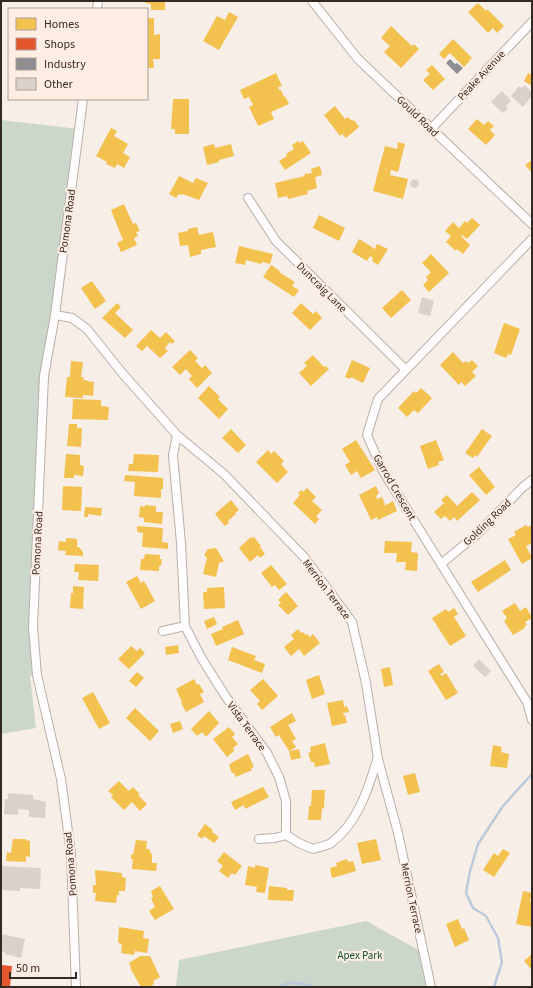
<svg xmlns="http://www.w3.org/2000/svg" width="533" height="988" font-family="'Source Sans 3',sans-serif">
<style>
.green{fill:#ccd7cc}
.homes{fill:#f2c14e}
.shops{fill:#e4572e}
.industry{fill:#8d8d92}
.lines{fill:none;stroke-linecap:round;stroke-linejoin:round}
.stream{stroke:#bbcadb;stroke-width:2.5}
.building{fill:#dbd0ca}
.minor-casing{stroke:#b8afa9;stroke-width:10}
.minor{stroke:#fefcfc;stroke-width:8}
.labels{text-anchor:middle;stroke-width:4;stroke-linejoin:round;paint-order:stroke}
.street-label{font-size:11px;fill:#342923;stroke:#feede2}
.park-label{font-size:11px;fill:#0e5036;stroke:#feede2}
</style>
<rect width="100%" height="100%" fill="#f8eee8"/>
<path class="green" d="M1,120L79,129L44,376L36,562L37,675L30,676L36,728L1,734Z
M366,921L424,953L431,987H176L179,960Z"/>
<path class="homes" d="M145,1H165V10H151V4L145,3Z
M478,3L486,11L487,9L504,26L497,33L493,28L488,33L468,12Z
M229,12L238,17L219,50L203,41L217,16L225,20Z
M147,18H154V35L160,34V59H153L154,68H147Z
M391,26L412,46L414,44L419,49L401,68L384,52L390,46L381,38Z
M453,39L472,58L464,67L450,53L444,59L439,54Z
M432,65L445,79L433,90L423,80L430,74L426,70Z
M276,73L282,86L278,87L279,90H281L284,97L285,96L289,104L271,112L274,119L258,126L249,107L253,105L249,97L244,99L240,90Z
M528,73L532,75V86L524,81Z
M173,99H189V134H175V129H171Z
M335,106L345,119L348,117L352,121L354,120L359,127L346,138L342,134L340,136L324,115Z
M477,119L484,125L488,121L494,126L490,130L495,135L486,145L468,129Z
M111,128L117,131L114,136L128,144L123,153L130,157L124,168L117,164L115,168L106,164L107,162L96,156Z
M298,141L300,143L303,141L311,153L285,170L279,161L287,156L286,154L294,149L292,145Z
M398,142L405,144L398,172L391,170L390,175L408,179L403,199L373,191L385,146L397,149Z
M214,144L215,148L231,144L234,156L219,160V162L207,165L203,147Z
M532,160V173L525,165Z
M320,166L322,175L315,177L317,188L307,191L308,194L288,199L287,196L278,198L275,183L305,176L304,174L312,173L311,169Z
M179,176L193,183L196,178L208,183L199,200L183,194L182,195L179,194L176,198L169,194Z
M124,204L133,224L136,223L140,231L136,232L138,236L134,238L137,245L121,252L117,243L123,240L111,210Z
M319,215L345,228L339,241L313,228Z
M472,218L480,225L467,239L462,235L461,236L470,245L463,254L457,249L456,251L446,242L451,236L445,231L453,222L459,228L465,221L467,223Z
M197,227L199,235L213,232L216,247L201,250V254L190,257L188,245L180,246L178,233L188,231V229Z
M359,239L375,249L377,244L388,249L378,265L372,261L373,258L370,256L367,261L352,252Z
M239,246L273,254L270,264L262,262L261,264L246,260L245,265L235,263Z
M431,254L449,273L429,292L423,285L428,280L426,277L431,272L422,263Z
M271,265L280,271L279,272L295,282L292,286L299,290L294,297L263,277Z
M92,281L106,301L95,309L81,288Z
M402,290L411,300L391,318L382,308Z
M117,303L121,307L115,313L133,330L125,338L102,318Z
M301,303L313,314L316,311L322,318L310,330L292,313Z
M504,323L520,329L511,355L508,354L506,358L494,353Z
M151,330L160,338L166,332L175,341L172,344L170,342L165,348L168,351L160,358L147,346L142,351L136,346Z
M190,350L198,358L195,361L202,368L205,365L212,373L197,388L189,379L192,376L186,369L180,375L172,367Z
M453,352L463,363L466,361L468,363L472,360L478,366L472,372L476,376L465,386L461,382L459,385L440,365Z
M313,355L324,367L326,366L329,369L311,386L299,373L307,366L304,363Z
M352,360L370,368L363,383L351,377L350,379L345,377Z
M71,361L83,362L81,377H84L83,380H87V381L94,382L93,396L83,395V398L65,397L67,377H70Z
M209,386L220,397L218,399L228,409L219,419L198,398Z
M421,388L432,398L418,413L414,410L407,417L398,408L414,391L416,393Z
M73,399L101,400V406L109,407L108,420L72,419Z
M69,424H77V428H82L81,447L67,446Z
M231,429L246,445L238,453L222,438Z
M482,429L492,436L477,457L475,455L473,458L465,453Z
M356,440L375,470L361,478L357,471L351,475L345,465L350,462L342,449Z
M436,440L444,460L438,462L439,465L428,469L420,446Z
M268,450L271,454L274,451L284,461L281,464L288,472L277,483L256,462Z
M66,454L80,455V465L84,466L83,476L74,475V478H64Z
M134,454L159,455L158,472L128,471L129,464H133Z
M479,467L495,487L486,495L469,475Z
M125,475L163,478V489H161V498L134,496L135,482L124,481Z
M63,486L82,487L81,511L62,510Z
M376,486L379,493L376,496L377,499L382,497L385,504L384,506L393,501L397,511L378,520L377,517L371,520L359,495Z
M307,488L316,497L312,501L322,510L316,516L319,519L315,524L293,503L300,495L298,493L301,490L303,492Z
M472,492L480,500L457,521L454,517L450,521L445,516L441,519L434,512L444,503L441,500L447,495L457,506Z
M231,500L239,510L235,513L236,514L228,521L229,523L225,526L215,514Z
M145,505L156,506V512H163L162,524L144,522V518L139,517L140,506L145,507Z
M85,507L102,508L101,516L88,514V517H84Z
M526,525L528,527L532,525V543L526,546L532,558L522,564L508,539L516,535L514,532Z
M137,526L163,528L162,542L168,543V549L142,547L143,533L137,532Z
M251,537L252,538L254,537L261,546L260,547L265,554L260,558L258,555L250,562L239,548Z
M66,538L77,539V547H79L83,552V556L65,555L66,551L58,550L59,541L66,542Z
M385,541L412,542L411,552L418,553L417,571L405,570L406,562H396L397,553H384Z
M216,548L224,561L219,563L216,577L203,574L207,558L204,555L208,549Z
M145,554L160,555V559H162L161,566H159V571L140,570L141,559H144Z
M505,560L511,570L478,592L471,582Z
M75,564L99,565L98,581L78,580L79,572H74Z
M271,565L287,584L279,590L275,585L272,587L261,573Z
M137,576L141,583L144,581L155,601L141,609L126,582Z
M73,586L84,587L83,609L70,608L71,593H73Z
M224,587L225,608L204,609L203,592H207V588Z
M286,592L298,606L288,615L278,605L281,603L278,600Z
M515,603L520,611L526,607L532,618L525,622L527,625L524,627L525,628L513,635L504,621L507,618L502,611Z
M454,608L458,614L454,617L466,636L450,646L432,618L446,609L448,612Z
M214,617L217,624L207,629L204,621Z
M238,620L244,634L216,646L211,634L223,629L222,627Z
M298,629L301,633L303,632L306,635L307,634L310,637L313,634L320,643L304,656L299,649L291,656L284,647L294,639L291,635Z
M178,645L179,653L166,655L165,647Z
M131,646L137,651L140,648L145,653L129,669L118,659Z
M232,647L256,656L254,660L265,664L262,673L228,660Z
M439,664L444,672L440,674L442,676L446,673L458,693L446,700L428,671Z
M390,667L393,685L384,687L381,669Z
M137,672L144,678L136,687L129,681Z
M319,675L325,694L312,699L306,680Z
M194,679L197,685L199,684L204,692L200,694L204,702L186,712L181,703L182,702L176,689Z
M263,679L278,696L262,710L257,704L260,701L250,690Z
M93,692L110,723L99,729L82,698Z
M343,700L344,707L347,706L349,712L343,713L344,716L345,715L347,723L332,726L327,703Z
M135,708L159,731L150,741L126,718Z
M209,711L219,723L206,737L202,732L197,736L191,729Z
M292,713L296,721L288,725L296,739L292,741L296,747L289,751L299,749L301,758L291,760L289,751L279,735L276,737L270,727Z
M180,721L183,729L173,733L170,724Z
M229,727L235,734L232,737L238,744L233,748L234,751L227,757L213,739Z
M325,743L330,764L315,767L314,762H311L308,753L311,752L310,747Z
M493,745L502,747L501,752L509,754L507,768L490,766Z
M248,754L254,767L251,768L252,770L236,777L234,773H232L229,765L231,764V763Z
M415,773L420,792L408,795L403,776Z
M119,781L129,791L133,787L140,794L138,795L147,804L140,811L132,802L124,810L111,797L113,795L108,791Z
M263,787L269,797L245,809L244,805L235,810L231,802Z
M312,790H325L324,809L322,808L321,820H308L309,806H311Z
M205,824L213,830L212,832L219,837L214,843L204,836L202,839L197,835Z
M13,839H26V840L30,841V857L26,856V862L6,861L7,852L11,853Z
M376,839L381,860L362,864L357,843Z
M136,840L147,841L146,849H149L152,855V863H157L156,871L132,869L133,859H131V854L133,855Z
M503,849L510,853L494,877L483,870L494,853L498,856Z
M224,852L242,866L235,875L232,873L228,878L219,871L223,866L217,861Z
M347,859L348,862L353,861L356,871L332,878L330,868L337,866L336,863Z
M255,865L269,868L265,893L256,892L257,887L245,885L248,866L255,868Z
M95,870L122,873V877L126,878L125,891H119V895H117L116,903L95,901L96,893H93V885H96Z
M160,886L174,909L155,920L149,911L155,907L151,898L153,897L151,891Z
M269,886L287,888V890H294L293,901L268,900Z
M523,891L532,893L530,902H532V927L516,924Z
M458,919L462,929L464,928L469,940L455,947L446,924Z
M119,927L144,931L143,938L149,939L147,953L135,951L134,955L121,953L122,945L118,942Z
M532,954V970L524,961Z
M140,956H150L160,977L153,981L154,984L149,987H141L130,968L131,967L129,963Z"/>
<path class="shops" d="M1,965L12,966L10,987H1Z"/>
<path class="industry" d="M450,59L455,64L457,63L463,68L457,74L446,63Z"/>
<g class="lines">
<path class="stream" d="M279,987C291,980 302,984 316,987
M494,987L502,962L498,938L486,916L473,908L466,893L470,871L478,844L503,806L532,774"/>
</g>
<path class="building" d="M525,85L532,92V96L523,107L511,96L519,86L521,88Z
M502,91L511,101L506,106L508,108L503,113L491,102Z
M413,179L418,180L419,184L416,188L411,187L410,183Z
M422,297L434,301L430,316L418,313Z
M479,659L491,671L485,677L473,666Z
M8,793L33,795V799L46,802L45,818L29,817V810L18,809V815L4,814L5,799H8Z
M1,866L41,868L40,889L20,888V891L1,890Z
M1,934L25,939L21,958L5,954V952L1,951Z"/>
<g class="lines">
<g class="minor-casing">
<path id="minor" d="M312,1L358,59L532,224
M97,9L98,1
M431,129L532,22
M248,198L276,241L405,369
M532,239L378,399L367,435L383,471L527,702L532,720
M55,315L72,318L87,329L123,374L177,435L224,474L304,557L352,622L366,683L378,759L398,833L431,987
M177,435L173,455L181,543L185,626L202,659L226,697L267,753L279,777L286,801V835
M441,564L476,535L523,487L532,480
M163,631L185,626
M259,839L275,838L286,835L299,843L313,849C319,847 326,846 331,843C357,824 368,790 377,760
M76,987L71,854L61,779L37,675L33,627L44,376L55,315L83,99"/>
</g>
<use href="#minor" class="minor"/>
</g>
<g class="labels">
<g class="street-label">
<text transform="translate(481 75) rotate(-47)" y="4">Peake Avenue</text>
<text transform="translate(418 116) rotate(44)" y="4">Gould Road</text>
<text transform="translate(67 221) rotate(-82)" y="4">Pomona Road</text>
<text transform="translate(322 287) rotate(45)" y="4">Duncraig Lane</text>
<text transform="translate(395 487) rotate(60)" y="4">Garrod Crescent</text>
<text transform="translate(487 522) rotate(-44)" y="4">Golding Road</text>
<text transform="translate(37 543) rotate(-87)" y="4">Pomona Road</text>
<text transform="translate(327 589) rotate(53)" y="4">Merrion Terrace</text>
<text transform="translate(247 726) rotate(54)" y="4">Vista Terrace</text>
<text transform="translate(70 864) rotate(-95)" y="4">Pomona Road</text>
<text transform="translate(412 898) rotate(78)" y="4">Merrion Terrace</text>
</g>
<g class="park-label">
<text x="360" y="959">Apex Park</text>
</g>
</g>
<rect width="533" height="988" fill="none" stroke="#342923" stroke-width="4"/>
<rect x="8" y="8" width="140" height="92" fill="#feede2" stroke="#ad9f96"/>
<rect x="16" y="18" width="20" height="12" fill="#f2c14e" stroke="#ad9f96"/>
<text x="44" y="28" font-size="12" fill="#342923">Homes</text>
<rect x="16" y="38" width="20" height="12" fill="#e4572e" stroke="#ad9f96"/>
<text x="44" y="48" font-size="12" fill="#342923">Shops</text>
<rect x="16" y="58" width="20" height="12" fill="#8d8d92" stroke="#ad9f96"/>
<text x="44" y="68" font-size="12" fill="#342923">Industry</text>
<rect x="16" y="78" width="20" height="12" fill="#dbd0ca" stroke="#ad9f96"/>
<text x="44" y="88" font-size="12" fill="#342923">Other</text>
<path d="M10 972v6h66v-6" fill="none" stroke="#342923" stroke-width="2"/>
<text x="16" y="972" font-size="12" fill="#342923" stroke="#feede2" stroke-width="3" paint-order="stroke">50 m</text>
</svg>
